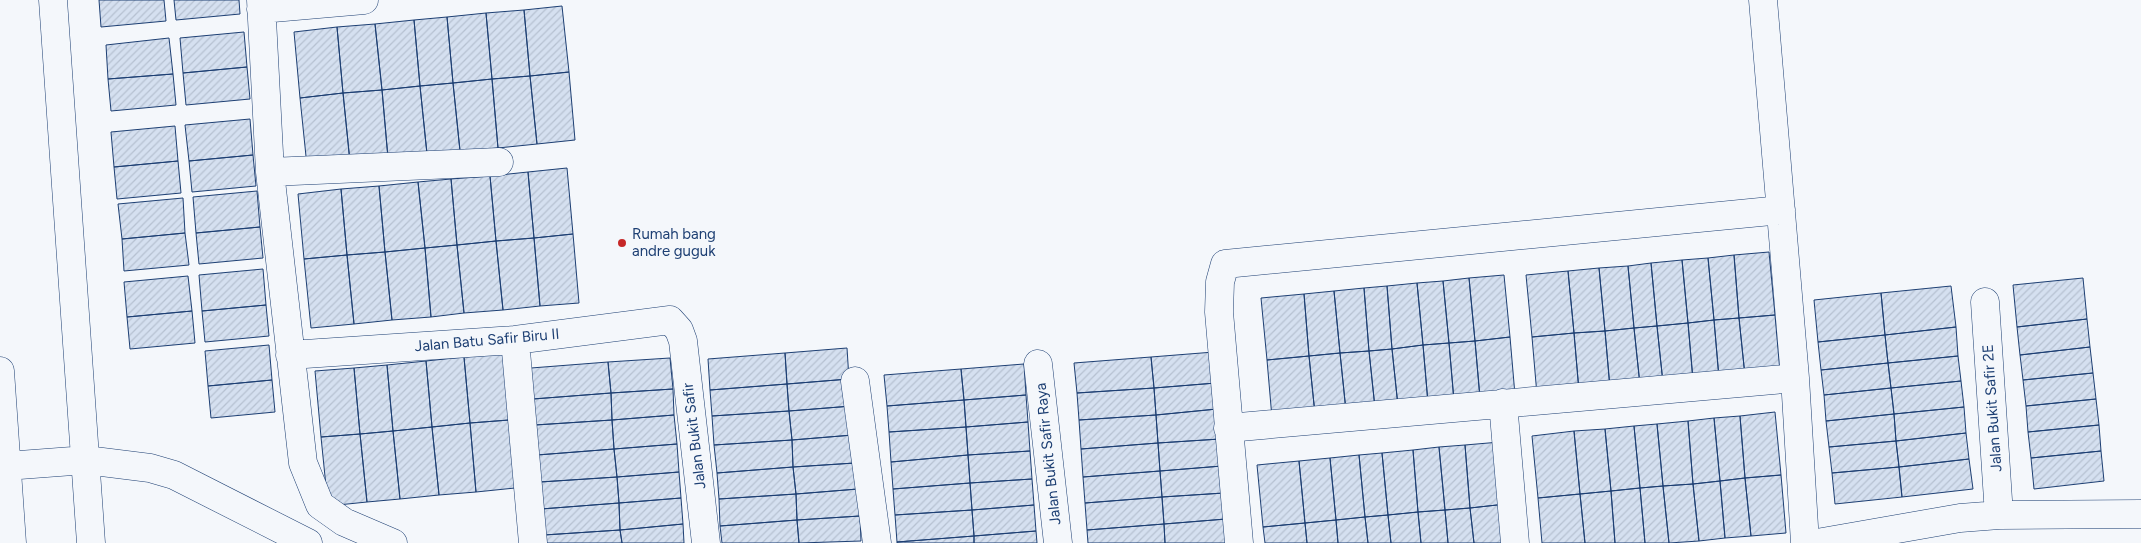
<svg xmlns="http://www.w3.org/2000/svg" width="2141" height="543" font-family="Figtree,sans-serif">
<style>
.building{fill:url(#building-hatch);stroke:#1d3f73}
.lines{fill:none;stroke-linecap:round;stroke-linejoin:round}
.minor-casing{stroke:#1d3f73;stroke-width:29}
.minor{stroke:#f4f7fb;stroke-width:28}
.poi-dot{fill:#c62828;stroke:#f4f7fb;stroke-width:2}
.labels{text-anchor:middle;stroke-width:4;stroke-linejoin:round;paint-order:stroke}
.poi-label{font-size:15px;fill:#1d3f73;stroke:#f4f7fb;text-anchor:start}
.street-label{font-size:15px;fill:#1d3f73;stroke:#f4f7fb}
</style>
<defs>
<pattern id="building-hatch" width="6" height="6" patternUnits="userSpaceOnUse" patternTransform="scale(1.25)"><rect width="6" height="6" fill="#d5e0f0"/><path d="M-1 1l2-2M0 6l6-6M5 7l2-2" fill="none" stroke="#b6c1d1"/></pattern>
</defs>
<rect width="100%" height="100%" fill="#f4f7fb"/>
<path class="building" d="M99,0H164L166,21L101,27Z
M174,0H239L240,14L176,20Z
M562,6L569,72L530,76L524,10Z
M524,10L530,76L492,79L486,13Z
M486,13L492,79L453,83L447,17Z
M447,17L453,83L420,86L414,20Z
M414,20L420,86L382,90L375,24Z
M375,24L382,90L343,93L337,27Z
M337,27L343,93L300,98L294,32Z
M244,32L247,67L183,73L180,38Z
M169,38L173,74L108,79L106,45Z
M247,67L250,99L186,105L183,73Z
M569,72L575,140L537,144L530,76Z
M173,74L176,105L111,111L108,79Z
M530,76L537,144L498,148L492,79Z
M492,79L498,148L460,151L453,83Z
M453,83L460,151L427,154L420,86Z
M420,86L427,154L388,158L382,90Z
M382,90L388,158L350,162L343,93Z
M343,93L350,162L307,166L300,98Z
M250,119L253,155L189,161L185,125Z
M175,126L178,161L114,167L111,132Z
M253,155L256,186L192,192L189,161Z
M178,161L181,193L117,199L114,167Z
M567,168L573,234L534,238L528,172Z
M528,172L534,238L496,241L490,176Z
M490,176L496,241L457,245L451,179Z
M451,179L457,245L425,248L418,182Z
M418,182L425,248L385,252L379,186Z
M379,186L385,252L347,255L341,189Z
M341,189L347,255L304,259L298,194Z
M257,191L260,227L196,233L193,197Z
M183,198L185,233L122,239L118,204Z
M260,227L263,258L199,264L196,233Z
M185,233L189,265L124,271L122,239Z
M573,234L579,303L540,306L534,238Z
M534,238L540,306L503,310L496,241Z
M496,241L503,310L464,313L457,245Z
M457,245L464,313L431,317L425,248Z
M425,248L431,317L392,320L385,252Z
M385,252L392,320L354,324L347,255Z
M1769,252L1775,315L1739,318L1734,255Z
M347,255L354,324L311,328L304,259Z
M1734,255L1739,318L1714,320L1708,258Z
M1708,258L1714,320L1688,323L1682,260Z
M1682,260L1688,323L1657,326L1651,263Z
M1651,263L1657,326L1634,328L1628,266Z
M1628,266L1634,328L1605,331L1599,268Z
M1599,268L1605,331L1574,333L1568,271Z
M263,269L266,305L202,311L199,275Z
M1568,271L1574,333L1532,337L1526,275Z
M1504,275L1510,337L1475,341L1469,278Z
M188,276L192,311L127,317L124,282Z
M1469,278L1475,341L1449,343L1443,281Z
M2083,278L2087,319L2017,327L2013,285Z
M1443,281L1449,343L1423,345L1417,283Z
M1417,283L1423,345L1392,349L1387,286Z
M1387,286L1392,349L1369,351L1364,288Z
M1951,286L1956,327L1885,335L1881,293Z
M1364,288L1369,351L1340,353L1334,291Z
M1334,291L1340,353L1309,356L1304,294Z
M1881,293L1885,335L1818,342L1814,300Z
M1304,294L1309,356L1267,360L1261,298Z
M266,305L269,336L205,342L202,311Z
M192,311L195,343L130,349L127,317Z
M1775,315L1780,372L1745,376L1739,318Z
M1739,318L1745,376L1719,378L1714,320Z
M2087,319L2090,347L2020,355L2017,327Z
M1714,320L1719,378L1693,380L1688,323Z
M1688,323L1693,380L1663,383L1657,326Z
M1657,326L1663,383L1640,385L1634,328Z
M1956,327L1958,356L1888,363L1885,335Z
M1634,328L1640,385L1610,388L1605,331Z
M1605,331L1610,388L1579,391L1574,333Z
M1574,333L1579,391L1537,395L1532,337Z
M1885,335L1888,363L1821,370L1818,342Z
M1510,337L1515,395L1480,398L1475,341Z
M1475,341L1480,398L1454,401L1449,343Z
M1449,343L1454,401L1428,403L1423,345Z
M269,345L272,380L208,386L205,351Z
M1423,345L1428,403L1398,406L1392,349Z
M2090,347L2093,373L2023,380L2020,355Z
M847,348L849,379L787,384L785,353Z
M1392,349L1398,406L1375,408L1369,351Z
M1369,351L1375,408L1346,411L1340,353Z
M1214,352L1216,383L1154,388L1151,357Z
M785,353L787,384L710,390L708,359Z
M1340,353L1346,411L1315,414L1309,356Z
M503,354L509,420L470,423L464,357Z
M1309,356L1315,414L1272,418L1267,360Z
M1958,356L1961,381L1891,388L1888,363Z
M464,357L470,423L432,427L426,361Z
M1151,357L1154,388L1077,393L1074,363Z
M670,358L673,389L611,393L608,362Z
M426,361L432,427L393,431L387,365Z
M608,362L611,393L533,399L531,368Z
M1888,363L1891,388L1824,395L1821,370Z
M1024,364L1026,395L964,400L961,369Z
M387,365L393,431L360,434L354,368Z
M354,368L360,434L321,437L315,371Z
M961,369L964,400L887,406L884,375Z
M2093,373L2096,399L2026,406L2023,380Z
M849,379L852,406L789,411L787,384Z
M272,380L275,412L211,418L208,386Z
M1961,381L1964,407L1894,414L1891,388Z
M1216,383L1217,409L1156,415L1154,388Z
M787,384L789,411L712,416L710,390Z
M1154,388L1156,415L1079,420L1077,393Z
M1891,388L1894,414L1826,421L1824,395Z
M673,389L674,415L612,420L611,393Z
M611,393L612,420L535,425L533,399Z
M1026,395L1028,422L966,427L964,400Z
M2096,399L2099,425L2028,432L2026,406Z
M964,400L966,427L889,432L887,406Z
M852,406L853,435L792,440L789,411Z
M1964,407L1966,433L1896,441L1894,414Z
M1217,409L1220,439L1158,443L1156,415Z
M789,411L792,440L714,445L712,416Z
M1775,412L1781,475L1745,478L1740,416Z
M1894,414L1896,441L1829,447L1826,421Z
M674,415L677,444L614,449L612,420Z
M1156,415L1158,443L1081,449L1079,420Z
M1740,416L1745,478L1720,481L1714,418Z
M1714,418L1720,481L1693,484L1688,421Z
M509,420L515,488L476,492L470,423Z
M612,420L614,449L537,455L535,425Z
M1688,421L1693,484L1663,486L1657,424Z
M1028,422L1030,451L968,455L966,427Z
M470,423L476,492L439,495L432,427Z
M1657,424L1663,486L1640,488L1634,426Z
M2099,425L2101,451L2031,458L2028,432Z
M1634,426L1640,488L1611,491L1605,429Z
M432,427L439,495L400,499L393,431Z
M966,427L968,455L891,462L889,432Z
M1605,429L1611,491L1580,494L1574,431Z
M393,431L400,499L367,502L360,434Z
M1574,431L1580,494L1538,498L1532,436Z
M1966,433L1969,459L1899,467L1896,441Z
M360,434L367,502L328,506L321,437Z
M853,435L855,463L793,467L792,440Z
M1220,439L1222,466L1160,471L1158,443Z
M792,440L793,467L717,473L714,445Z
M1896,441L1899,467L1832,473L1829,447Z
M1500,442L1506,504L1470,508L1465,445Z
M1158,443L1160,471L1083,477L1081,449Z
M677,444L679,472L617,477L614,449Z
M1465,445L1470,508L1445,510L1439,447Z
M1439,447L1445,510L1418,512L1413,450Z
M614,449L617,477L540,482L537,455Z
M1413,450L1418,512L1388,515L1382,453Z
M1030,451L1032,479L970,483L968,455Z
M2101,451L2104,481L2034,489L2031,458Z
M1382,453L1388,515L1365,517L1359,455Z
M968,455L970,483L893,489L891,462Z
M1359,455L1365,517L1336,520L1330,458Z
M1330,458L1336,520L1305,523L1299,461Z
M1969,459L1973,489L1902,497L1899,467Z
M1299,461L1305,523L1263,527L1257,465Z
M855,463L858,489L796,494L793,467Z
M1222,466L1224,493L1162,497L1160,471Z
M793,467L796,494L719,499L717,473Z
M1899,467L1902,497L1835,504L1832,473Z
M1160,471L1162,497L1085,503L1083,477Z
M679,472L681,498L619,503L617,477Z
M1781,475L1786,533L1751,536L1745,478Z
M617,477L619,503L541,509L540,482Z
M1745,478L1751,536L1725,538L1720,481Z
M1032,479L1034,505L972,510L970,483Z
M1720,481L1725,538L1699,541L1693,484Z
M970,483L972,510L895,515L893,489Z
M1693,484L1699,541L1669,543L1663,486Z
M1663,486L1669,543H1645L1640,488Z
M1640,488L1645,543H1615L1611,491Z
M858,489L860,516L797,520L796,494Z
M1611,491L1615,543H1585L1580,494Z
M1224,493L1226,519L1164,524L1162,497Z
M796,494L797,520L720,526L719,499Z
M1580,494L1585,543H1542L1538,498Z
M1162,497L1164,524L1087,530L1085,503Z
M681,498L683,524L620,530L619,503Z
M619,503L620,530L544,535L541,509Z
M1506,504L1509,543H1474L1470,508Z
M1034,505L1036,531L974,536L972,510Z
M1470,508L1474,543H1448L1445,510Z
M972,510L974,536L897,542L895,515Z
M1445,510L1448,543H1421L1418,512Z
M1418,512L1421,543H1391L1388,515Z
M1388,515L1391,543H1368L1365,517Z
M860,516L861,541L799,543L797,520Z
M1365,517L1368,543H1338L1336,520Z
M1226,519L1228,543H1165L1164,524Z
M797,520L799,543H722L720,526Z
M1336,520L1338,543H1307L1305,523Z
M1305,523L1307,543H1265L1263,527Z
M683,524L684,543H622L620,530Z
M1164,524L1165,543H1088L1087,530Z
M620,530L622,543H544V535Z
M1036,531L1037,543H974V536Z
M974,536V543H897V542Z"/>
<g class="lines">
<g class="minor-casing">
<path id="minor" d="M53,0L91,543
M261,0L270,172L303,463L320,505L344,522L393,543
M1763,0L1795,378L1805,543
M261,9L364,0
M270,172L499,162
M1985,302L1999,515
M515,340L533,543
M290,355L515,340L670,320L679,330L683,341L706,543
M1038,364L1058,543
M0,371L12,543
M855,381L877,543
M1503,403L1515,543
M1228,428L1795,378
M6,466L86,460L150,468L174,475L308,543
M1239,543L1219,312L1220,282L1225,264L1781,210
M1817,543L1960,518L1999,515L2141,514"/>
</g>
<use href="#minor" class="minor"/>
</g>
<circle class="poi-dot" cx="622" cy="243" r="5"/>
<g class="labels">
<g class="poi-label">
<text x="632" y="239">Rumah bang<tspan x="632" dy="17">andre guguk</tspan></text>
</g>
<g class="street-label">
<text transform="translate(487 340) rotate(-5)" y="5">Jalan Batu Safir Biru II</text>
<text transform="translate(1992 408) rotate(-94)" y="5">Jalan Bukit Safir 2E</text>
<text transform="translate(694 436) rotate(-97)" y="5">Jalan Bukit Safir</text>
<text transform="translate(1048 454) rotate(-96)" y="5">Jalan Bukit Safir Raya</text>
</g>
</g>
</svg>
